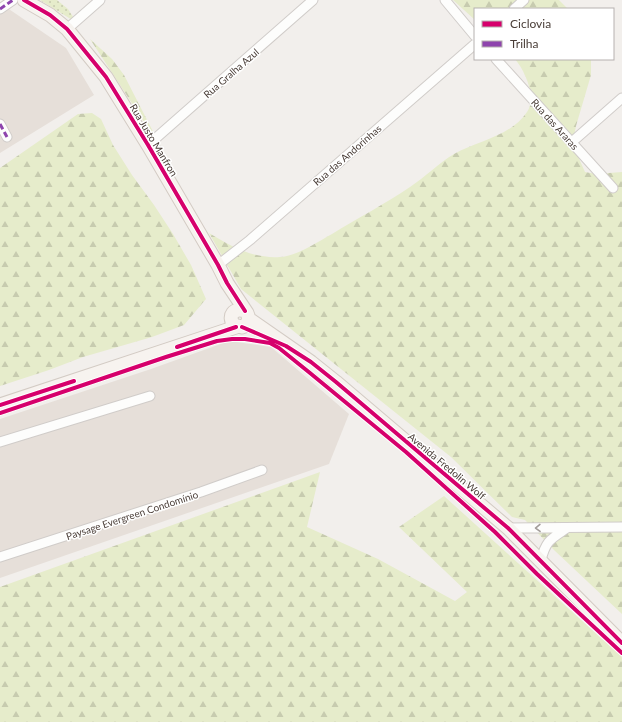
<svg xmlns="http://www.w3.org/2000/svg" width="622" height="722" font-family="Lato,sans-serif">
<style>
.residential{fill:#e6dfd9}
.grass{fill:url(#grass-dots)}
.forest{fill:url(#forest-firs)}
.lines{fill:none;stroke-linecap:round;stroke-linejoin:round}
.street-casing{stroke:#d0ccc9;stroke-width:11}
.secondary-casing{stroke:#d3cbc4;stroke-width:15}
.street{stroke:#fdfdfc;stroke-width:9}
.secondary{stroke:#f7f3ef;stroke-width:13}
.quiet{stroke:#8e44ad;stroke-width:3;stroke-dasharray:6 3;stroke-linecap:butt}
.cycleway-casing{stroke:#fff;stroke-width:6}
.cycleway{stroke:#d6006c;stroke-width:4}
.oneway{stroke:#a39d9a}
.labels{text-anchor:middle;stroke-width:3;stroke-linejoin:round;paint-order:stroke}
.street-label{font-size:10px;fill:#493d37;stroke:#fff}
</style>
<defs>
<pattern id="grass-dots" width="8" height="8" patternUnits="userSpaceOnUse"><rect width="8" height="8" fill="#e6eccb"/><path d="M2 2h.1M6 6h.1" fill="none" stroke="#c7cbaf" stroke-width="1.8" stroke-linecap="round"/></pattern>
<pattern id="forest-firs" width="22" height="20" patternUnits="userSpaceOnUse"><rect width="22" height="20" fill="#e6eccb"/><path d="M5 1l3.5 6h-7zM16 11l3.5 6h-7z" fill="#c7cbaf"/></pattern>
</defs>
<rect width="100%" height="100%" fill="#f2efec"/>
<path class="residential" d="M0,3L66,48L94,95L0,153Z
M229,341L271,347L349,414L329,464L0,578V419L151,369Z"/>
<path class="grass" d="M40,0H57L68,9L77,23Z"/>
<path class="forest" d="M453,0H559L568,9H475V20Z
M90,39L112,59L124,75L163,151Z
M515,59H591V75L576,126L574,136L576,152L585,172L596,174L622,172V614L554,550L525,520L512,517L451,457L241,289L209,233C230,246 254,259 280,257C298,256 317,242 332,234C358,218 385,204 410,187C425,177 439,163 454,154C478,141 511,136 527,112C537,97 525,71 515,59Z
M92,113L101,119L113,145L132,175L154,205L173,234L191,265L206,299L184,325L152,337L83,357L49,370L0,386V168L78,114Z
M320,472L307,527L378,559L455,601L467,592L399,527L444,496L622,657V722H0V587Z"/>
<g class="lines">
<g class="street-casing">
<path id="street" d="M445,0L475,36
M0,9L13,0
M514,9L524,0
M67,29L100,0
M496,59L613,188
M0,124L7,137
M572,142L622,98
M148,145L313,0
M218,265L250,240L475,44
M0,442L150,396
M508,528L622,527
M0,557L201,492L262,470
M541,560C546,540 551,539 567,528"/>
</g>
<g class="secondary-casing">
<path id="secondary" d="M24,0L50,15L67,29L106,77L148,145L218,265L227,283L247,313C250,319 248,325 242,327
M249,319L311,362L336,382L508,528L622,643
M242,327L234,325C227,316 234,307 245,311
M0,405L236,327"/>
</g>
<use href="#street" class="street"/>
<use href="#secondary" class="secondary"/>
<path class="quiet" d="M0,9L13,0
M0,124L7,137"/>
<g class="cycleway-casing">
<path id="cycleway" d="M24,0L50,15L67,29L106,77L148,145L218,265L227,283L245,311
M242,327L286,346L311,362L336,382L508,528L622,643
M177,347L236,327
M0,405L74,381
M0,413L166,357L217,341L232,339H245L270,343L279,348L310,373L406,452L495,532L537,574L622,653"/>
</g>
<use href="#cycleway" class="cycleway"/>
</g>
<defs><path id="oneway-chevron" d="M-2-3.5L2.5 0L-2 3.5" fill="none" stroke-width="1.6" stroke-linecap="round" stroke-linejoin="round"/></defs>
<use class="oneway" href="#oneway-chevron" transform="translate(538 528) rotate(179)"/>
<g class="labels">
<g class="street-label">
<text transform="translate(231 73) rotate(-41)" y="4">Rua Gralha Azul</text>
<text transform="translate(555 124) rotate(48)" y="4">Rua das Araras</text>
<text transform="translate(154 140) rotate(59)" y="4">Rua Justo Manfron</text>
<text transform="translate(347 155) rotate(-41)" y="4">Rua das Andorinhas</text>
<text transform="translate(447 466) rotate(40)" y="4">Avenida Fredolin Wolf</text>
<text transform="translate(132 515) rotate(-18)" y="4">Paysage Evergreen Condomínio</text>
</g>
</g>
<rect x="474" y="8" width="140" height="52" fill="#ffffff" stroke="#b6b1af"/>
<rect x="482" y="21" width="20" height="6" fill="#d6006c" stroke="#b6b1af"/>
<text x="510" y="28" font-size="12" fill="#493d37">Ciclovia</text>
<rect x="482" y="41" width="20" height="6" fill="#8e44ad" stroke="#b6b1af"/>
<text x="510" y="48" font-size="12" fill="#493d37">Trilha</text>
</svg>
